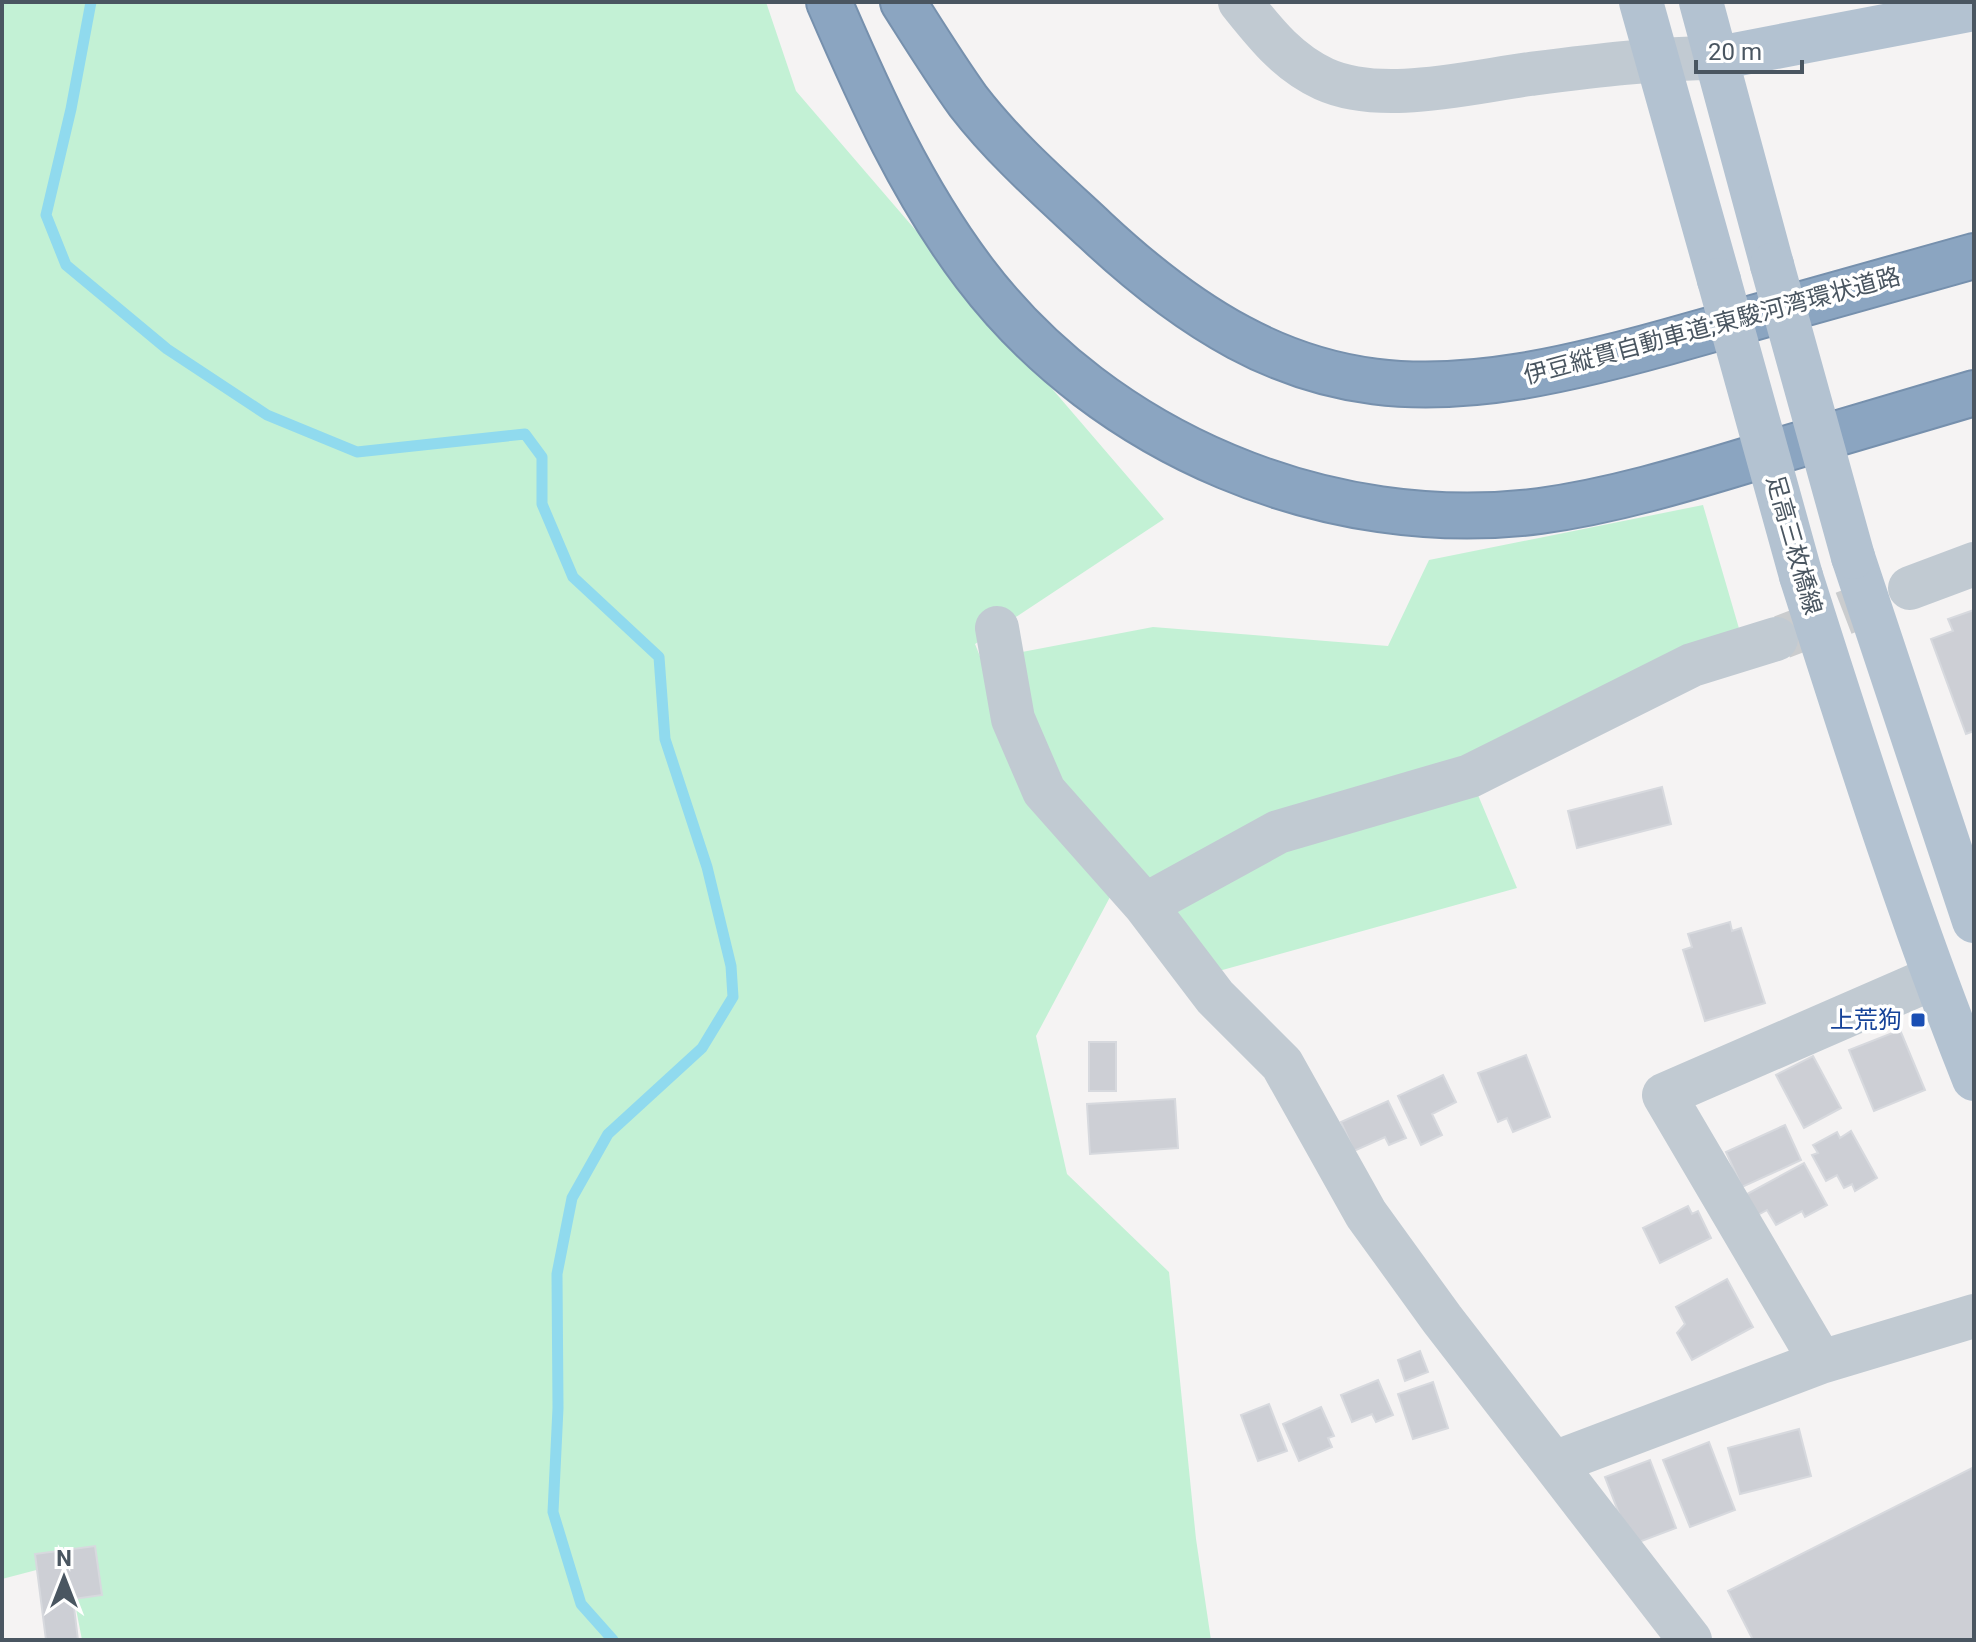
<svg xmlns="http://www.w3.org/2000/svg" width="1976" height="1642" font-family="Roboto,'Noto Sans JP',sans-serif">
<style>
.green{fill:#c3f1d5}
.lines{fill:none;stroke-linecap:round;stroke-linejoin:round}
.stream{stroke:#90daee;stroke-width:11}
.building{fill:#cdcfd5;stroke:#d7d9de;stroke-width:2}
.minor-tunnel{stroke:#caccce;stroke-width:44;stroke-dasharray:44 22;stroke-linecap:butt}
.highway-casing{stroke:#7690ad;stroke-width:48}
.minor{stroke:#c1cad2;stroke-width:44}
.major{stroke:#b3c2d1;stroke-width:44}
.highway{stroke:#8ba5c1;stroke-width:44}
.major-bridge{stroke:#b3c2d1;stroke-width:44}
.transit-dot{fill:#1a4fb4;stroke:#fff;stroke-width:3}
.labels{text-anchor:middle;stroke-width:7;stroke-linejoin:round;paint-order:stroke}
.street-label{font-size:24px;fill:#4a5661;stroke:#fff}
.transit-label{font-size:24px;fill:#164399;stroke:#fff;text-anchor:end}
</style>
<rect width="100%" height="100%" fill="#f5f3f3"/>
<path class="green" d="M2,2H766L796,91L1164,519L975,644L1032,785L1110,897L1036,1036L1067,1174L1169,1272L1196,1539L1211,1640H82L67,1562L2,1579Z
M1703,505L1745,649L1470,776L1517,888L1208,974L1040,761L1022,652L1153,627L1388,646L1429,560Z"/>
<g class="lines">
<path class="stream" d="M91,2L71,109L46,215L66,265L167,349L267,415L357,452L525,434L542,457V504L573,577L659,657L665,739L707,867L731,966L733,997L702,1048L608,1134L572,1198L557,1274L558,1408L553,1512L581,1604L613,1640"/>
</g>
<path class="building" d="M1974,610V731L1966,734L1931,639L1953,631L1948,619Z
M1662,787L1671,824L1577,848L1568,811Z
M1730,922L1732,931L1741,928L1765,1003L1705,1021L1683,950L1692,947L1688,934Z
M1900,1030L1925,1090L1874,1111L1849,1050Z
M1089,1042H1116V1091H1089Z
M1526,1055L1550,1117L1513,1132L1507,1118L1498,1122L1478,1073Z
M1813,1056L1841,1108L1804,1128L1776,1075Z
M1443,1075L1456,1102L1432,1114L1442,1135L1421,1145L1398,1096Z
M1175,1099L1178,1148L1090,1154L1087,1104Z
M1388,1101L1406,1138L1389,1145L1385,1137L1354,1151L1341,1122Z
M1785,1125L1801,1160L1742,1187L1726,1152Z
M1851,1131L1877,1178L1855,1191L1852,1184L1844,1188L1837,1175L1826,1181L1812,1155L1818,1153L1813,1145L1837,1132L1840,1138Z
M1804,1163L1827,1205L1805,1217L1802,1211L1776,1225L1767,1210L1749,1220L1738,1199Z
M1688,1206L1692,1214L1698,1211L1711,1238L1660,1263L1643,1228Z
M1727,1279L1753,1327L1692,1360L1677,1333L1685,1324L1676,1307Z
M1420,1351L1428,1372L1405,1381L1398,1360Z
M1378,1380L1393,1415L1376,1422L1372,1414L1352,1422L1341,1395Z
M1433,1382L1448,1428L1413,1439L1398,1394Z
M1269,1404L1287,1451L1258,1461L1241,1415Z
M1321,1407L1334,1436L1328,1438L1332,1447L1299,1461L1283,1424Z
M1799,1429L1811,1476L1740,1494L1728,1448Z
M1709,1442L1735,1510L1690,1527L1663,1460Z
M1650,1460L1676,1528L1631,1545L1605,1477Z
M1974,1467V1640H1753L1728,1591Z
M95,1546L102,1595L73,1599L78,1640H46L35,1554Z"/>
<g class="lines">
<path class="minor-tunnel" d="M1782,637L1904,590"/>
<g class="highway-casing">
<path id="highway" d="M829,2C870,97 912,191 975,274C1104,444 1328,538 1540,511C1612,501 1682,480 1751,459C1826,437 1900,415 1974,393
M903,2C924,35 945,69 968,101C1005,149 1051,189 1095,230C1299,421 1438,408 1692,335C1786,308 1880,282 1974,256"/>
</g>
<path class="minor" d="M1240,2C1265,33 1287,62 1324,79C1381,105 1470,82 1530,74C1593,66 1655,58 1718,58
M1910,588L1974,564
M997,628L1013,719L1044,791L1145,905
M1821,1362L1664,1095L1933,978
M1554,1463L1821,1362L1974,1316
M1690,1640L1442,1319L1366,1214L1282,1064L1215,997L1145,905L1278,832L1470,776L1692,665L1776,639"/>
<path class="major" d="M1641,2L1719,280
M1701,2L1772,265
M1718,58L1974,9
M1853,557L1974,921
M1801,576C1855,745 1908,914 1974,1079"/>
<use href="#highway" class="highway"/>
<path class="major-bridge" d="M1772,265L1853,557
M1719,280L1801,576"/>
</g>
<rect class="transit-dot" x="1910" y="1012" width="16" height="16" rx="4"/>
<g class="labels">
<g class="street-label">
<text transform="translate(1712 326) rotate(-15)" y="8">伊豆縦貫自動車道;東駿河湾環状道路</text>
<text transform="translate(1794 545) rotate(74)" y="8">足高三枚橋線</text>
</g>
<g class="transit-label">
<text x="1902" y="1028">上荒狗</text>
</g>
</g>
<rect width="1976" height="1642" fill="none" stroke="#4a5661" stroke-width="8"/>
<g transform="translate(64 1578)" stroke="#ffffff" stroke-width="6" paint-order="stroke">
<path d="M0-6L14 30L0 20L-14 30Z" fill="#4a5661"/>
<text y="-12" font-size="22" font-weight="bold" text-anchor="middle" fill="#4a5661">N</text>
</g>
<path d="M1696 60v12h106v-12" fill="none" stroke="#4a5661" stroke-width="4"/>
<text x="1708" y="60" font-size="24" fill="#4a5661" stroke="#ffffff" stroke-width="6" paint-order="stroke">20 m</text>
</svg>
